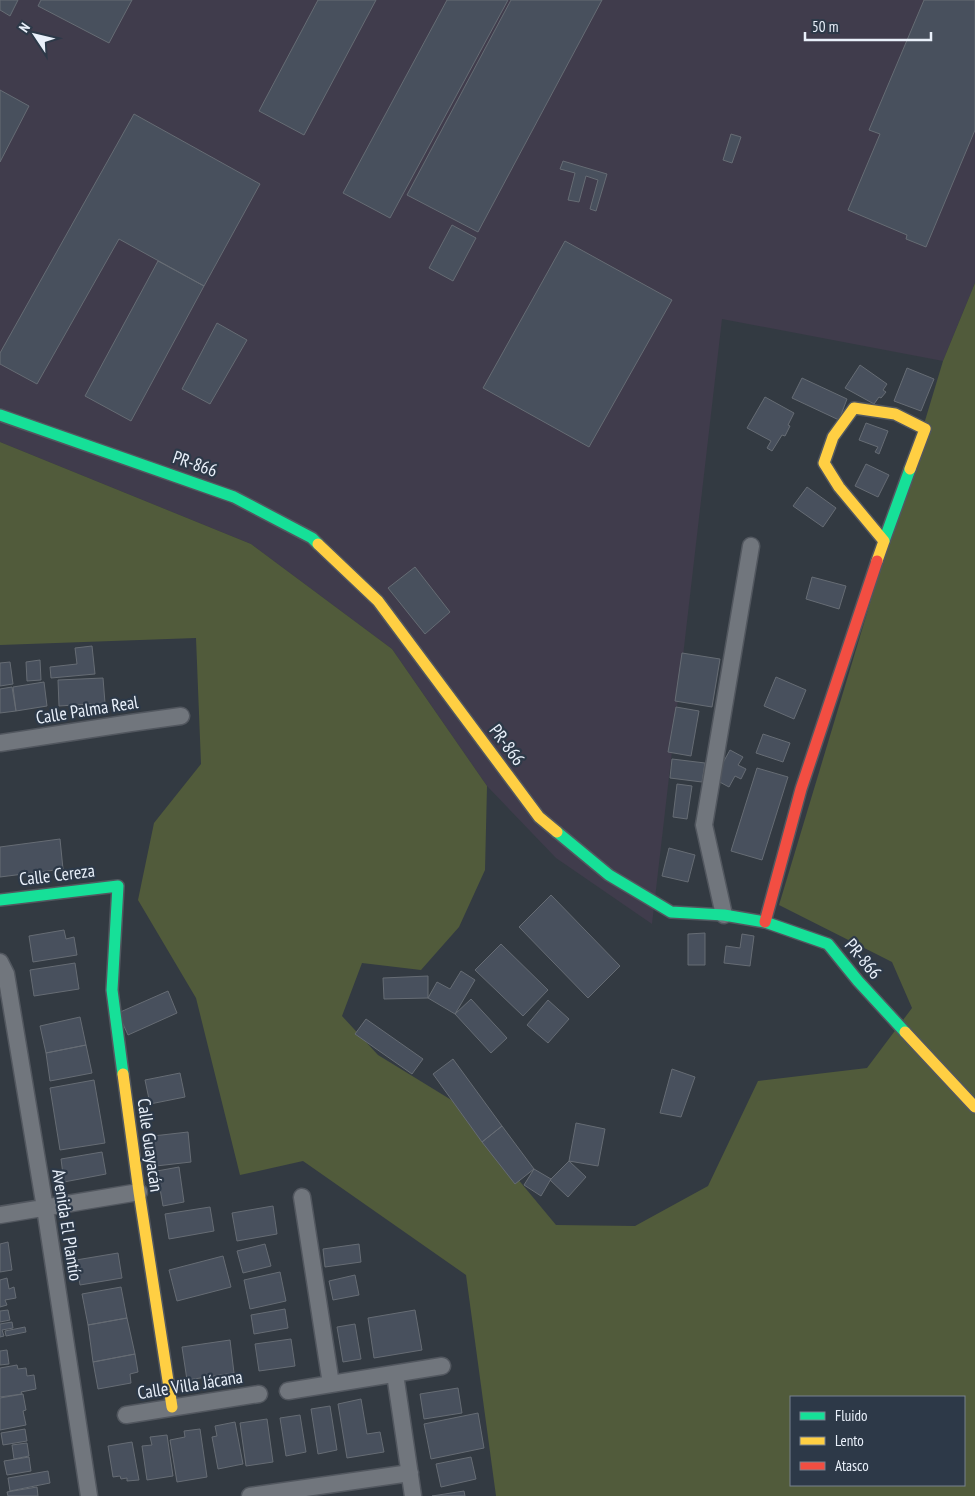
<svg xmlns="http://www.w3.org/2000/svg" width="975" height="1496" font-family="'PT Sans Narrow',sans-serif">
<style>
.industrial{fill:#403c4c}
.green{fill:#515b3b;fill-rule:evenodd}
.building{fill:#48505d;stroke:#666c74}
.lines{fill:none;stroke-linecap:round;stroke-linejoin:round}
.street-casing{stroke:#52575f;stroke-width:19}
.fast-casing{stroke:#52575f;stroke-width:14}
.slow-casing{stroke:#52575f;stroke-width:14}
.jam-casing{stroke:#52575f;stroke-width:14}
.street{stroke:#71767d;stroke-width:16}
.fast{stroke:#16e098;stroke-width:11}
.slow{stroke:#ffcf43;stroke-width:11}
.jam{stroke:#f24e42;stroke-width:11}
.labels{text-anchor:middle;stroke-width:4.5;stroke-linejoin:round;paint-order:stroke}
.street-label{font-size:18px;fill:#e9f0fa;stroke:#2d3948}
</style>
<rect width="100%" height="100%" fill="#333a42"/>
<path class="industrial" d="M0,0H975V283L943,361L722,319L652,924L556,858L487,786L392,649L251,544L0,442Z"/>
<path class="green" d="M975,283V1496H496L466,1275L303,1161L240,1175L196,998L138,900L154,823L201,764L196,638L0,645V442L251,544L392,649L487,786L485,870L459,927L421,970L362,963L342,1016L378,1055L453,1101L556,1225L635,1226L708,1186L758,1081L867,1068L912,1008L892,962L779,905L943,361ZM791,1397H964V1485H791Z"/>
<path class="building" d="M0,0H18L10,16L0,10Z
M41,0H132L109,43L38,6Z
M318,0H376L304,135L259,111Z
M447,0H508L390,218L343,193Z
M511,0H602L478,232L407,195Z
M924,0H975V130L926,247L906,239L907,235L848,210L880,134L869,130Z
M0,90L29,106L0,162Z
M134,114L260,184L204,286L119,239L37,384L0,364V353Z
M731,134L741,137L732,163L723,160Z
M563,161L607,174L596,211L590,209L598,180L586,176L579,202L568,200L575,173L560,169Z
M452,225L476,238L453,281L429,268Z
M565,241L672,300L589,447L483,388Z
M158,261L204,286L131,421L85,396Z
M217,323L247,340L210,404L182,389Z
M860,365L887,384L883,390L886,392L881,398L879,397L874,404L845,388Z
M907,368L934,379L921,411L894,401Z
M802,378L847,399L839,420L792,398Z
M765,397L794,413L788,425L790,426L785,436L782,435L772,451L767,448L771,441L747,428Z
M866,423L888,431L879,454L875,452L878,447L859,440Z
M866,464L889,475L878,497L855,486Z
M807,487L836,508L823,527L793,506Z
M415,567L450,612L425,634L388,588Z
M812,577L846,586L839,609L806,599Z
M92,646L95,674L51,678L50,667L77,664L75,648Z
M682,653L720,659L712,707L675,701Z
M40,660L41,680L27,681L26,662Z
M10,662L13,684L0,686V663Z
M776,677L806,690L794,719L764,706Z
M103,678L105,703L59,706L58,680Z
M44,682L47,706L16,711L13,687Z
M12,687L16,711L0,713V689Z
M676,707L699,711L691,756L668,752Z
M763,734L790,743L783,762L756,753Z
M730,750L743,757L738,765L746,769L741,779L735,776L729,787L714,779Z
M672,759L705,763L702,782L670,778Z
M757,768L788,777L762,860L731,851Z
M677,784L692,786L687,819L673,817Z
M60,839L63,869L0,877V847Z
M669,848L695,855L688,882L662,876Z
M551,895L620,966L588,998L519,927Z
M64,930L66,939L74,937L77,955L33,962L29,936Z
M705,933V965H688V934Z
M742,934L754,936L750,966L724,963L726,946L740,948Z
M501,944L548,990L523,1016L475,970Z
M75,963L79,989L34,996L30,970Z
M461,971L475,980L455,1014L428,998L437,982L450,989Z
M428,976V998L384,999L383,978Z
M168,991L177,1013L128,1035L118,1013Z
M471,999L507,1038L491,1053L455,1014Z
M548,1000L569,1019L548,1043L527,1025Z
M80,1017L86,1045L46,1053L40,1026Z
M366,1019L423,1059L412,1074L355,1034Z
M86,1045L92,1073L50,1081L46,1053Z
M453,1059L502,1126L482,1142L433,1074Z
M672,1069L695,1077L681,1117L660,1113Z
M180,1073L185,1097L150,1104L145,1080Z
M94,1080L105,1143L60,1150L50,1088Z
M576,1123L605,1129L598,1166L569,1161Z
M502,1126L534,1169L515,1184L482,1142Z
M188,1132L191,1162L156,1166L153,1136Z
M102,1152L106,1174L64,1182L61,1159Z
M569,1161L586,1177L568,1197L550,1180Z
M179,1167L184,1202L163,1206L157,1171Z
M534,1169L551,1179L541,1196L524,1185Z
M273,1206L277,1234L237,1241L232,1213Z
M210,1207L214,1231L169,1239L165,1214Z
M8,1242L12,1270L0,1272V1244Z
M265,1244L271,1266L243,1273L237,1251Z
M359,1244L361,1262L325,1267L323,1249Z
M118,1253L122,1278L80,1285L76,1260Z
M223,1256L231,1287L177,1301L169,1270Z
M280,1272L286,1301L250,1309L244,1280Z
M355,1275L359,1295L333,1300L329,1281Z
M7,1278L9,1289L14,1287L16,1298L5,1300L7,1305L0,1307V1280Z
M121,1287L127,1318L88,1325L82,1294Z
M285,1309L288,1328L254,1334L251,1315Z
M8,1310L10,1320L0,1322V1311Z
M415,1310L422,1350L374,1358L368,1318Z
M127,1318L135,1354L93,1362L88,1325Z
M12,1322L13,1328L2,1330L4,1336L0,1337V1324Z
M355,1324L361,1359L343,1362L337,1327Z
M25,1327L26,1332L6,1336L5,1331Z
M291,1339L295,1366L259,1371L255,1344Z
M230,1340L234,1373L187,1380L182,1347Z
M7,1350L9,1364L0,1365V1351Z
M135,1354L138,1372L130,1374L131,1383L98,1389L93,1362Z
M17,1365L18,1369L26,1368L27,1376L34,1375L36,1389L21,1392L22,1394L0,1397V1368Z
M458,1388L462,1413L424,1419L420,1394Z
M23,1394L26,1410L23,1411L26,1425L0,1430V1398Z
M361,1399L367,1434L380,1432L384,1452L347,1458L338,1404Z
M330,1406L337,1450L318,1454L311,1409Z
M478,1413L484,1448L431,1459L424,1424Z
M300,1415L306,1452L286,1456L280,1418Z
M267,1419L273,1462L246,1466L240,1423Z
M235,1422L243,1464L218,1469L212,1437L217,1436L215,1426Z
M25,1429L27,1441L3,1445L1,1433Z
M200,1429L207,1477L177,1482L170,1440L185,1437L184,1431Z
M167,1435L173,1476L147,1480L142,1446L152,1445L150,1437Z
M132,1442L139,1480L127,1481V1478L121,1479L120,1476L113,1477L108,1446Z
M27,1443L29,1456L14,1459L12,1445Z
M29,1457L31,1471L7,1475L4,1461Z
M471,1457L476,1479L441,1487L436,1464Z
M48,1471L50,1483L10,1491L8,1478Z
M37,1487L38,1496H8L7,1492Z
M464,1491L465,1496H432Z"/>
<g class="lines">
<g class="street-casing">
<path id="street" d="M0,743L131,723L181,716
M724,915L704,825L751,546
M0,962L6,974L45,1208L89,1496
M302,1197L331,1384
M0,1215L139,1192
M395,1374L413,1496
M288,1391L442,1366
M126,1415L259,1394
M250,1496L410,1473"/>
</g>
<g class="fast-casing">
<path id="fast" d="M0,415L234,497L312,538L318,544
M884,541L910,469
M557,832L609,875L671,912L724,915L765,922L828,944L858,981L905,1032
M0,900L118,886L112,990L123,1074"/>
</g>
<g class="slow-casing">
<path id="slow" d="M318,544L378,601L539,817L557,832
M877,561L884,541L839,487L824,463L833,437L854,408L895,414L925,429L910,469
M905,1032L975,1107
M123,1074L139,1192L172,1407"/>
</g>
<g class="jam-casing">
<path id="jam" d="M765,922L801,789L877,561"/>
</g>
<use href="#street" class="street"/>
<use href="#fast" class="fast"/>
<use href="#slow" class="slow"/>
<use href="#jam" class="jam"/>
</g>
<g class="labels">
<g class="street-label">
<text transform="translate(195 464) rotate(19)" y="6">PR-866</text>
<text transform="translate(87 710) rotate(-9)" y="6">Calle Palma Real</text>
<text transform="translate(507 745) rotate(53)" y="6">PR-866</text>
<text transform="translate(57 875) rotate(-7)" y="6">Calle Cereza</text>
<text transform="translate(863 959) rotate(50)" y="6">PR-866</text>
<text transform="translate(150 1145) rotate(82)" y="6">Calle Guayacán</text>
<text transform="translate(67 1225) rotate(81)" y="6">Avenida El Plantío</text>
<text transform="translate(190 1385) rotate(-9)" y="6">Calle Villa Jácana</text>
</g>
</g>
<rect x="790" y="1396" width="175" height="90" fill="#2d3948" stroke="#78828f"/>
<rect x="800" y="1412" width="25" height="8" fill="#16e098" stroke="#78828f"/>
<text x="835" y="1421" font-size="15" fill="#e9f0fa">Fluido</text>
<rect x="800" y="1437" width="25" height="8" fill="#ffcf43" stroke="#78828f"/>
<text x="835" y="1446" font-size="15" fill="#e9f0fa">Lento</text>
<rect x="800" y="1462" width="25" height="8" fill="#f24e42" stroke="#78828f"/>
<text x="835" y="1471" font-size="15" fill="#e9f0fa">Atasco</text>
<g transform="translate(35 35) rotate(305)" stroke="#2d3948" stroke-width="4" paint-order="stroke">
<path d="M0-4L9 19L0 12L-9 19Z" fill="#e9f0fa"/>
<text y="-8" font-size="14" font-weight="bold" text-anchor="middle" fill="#e9f0fa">N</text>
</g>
<path d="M805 32v8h126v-8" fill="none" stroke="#e9f0fa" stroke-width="2.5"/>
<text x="812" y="32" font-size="15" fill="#e9f0fa" stroke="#2d3948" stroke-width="4" paint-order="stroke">50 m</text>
</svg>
